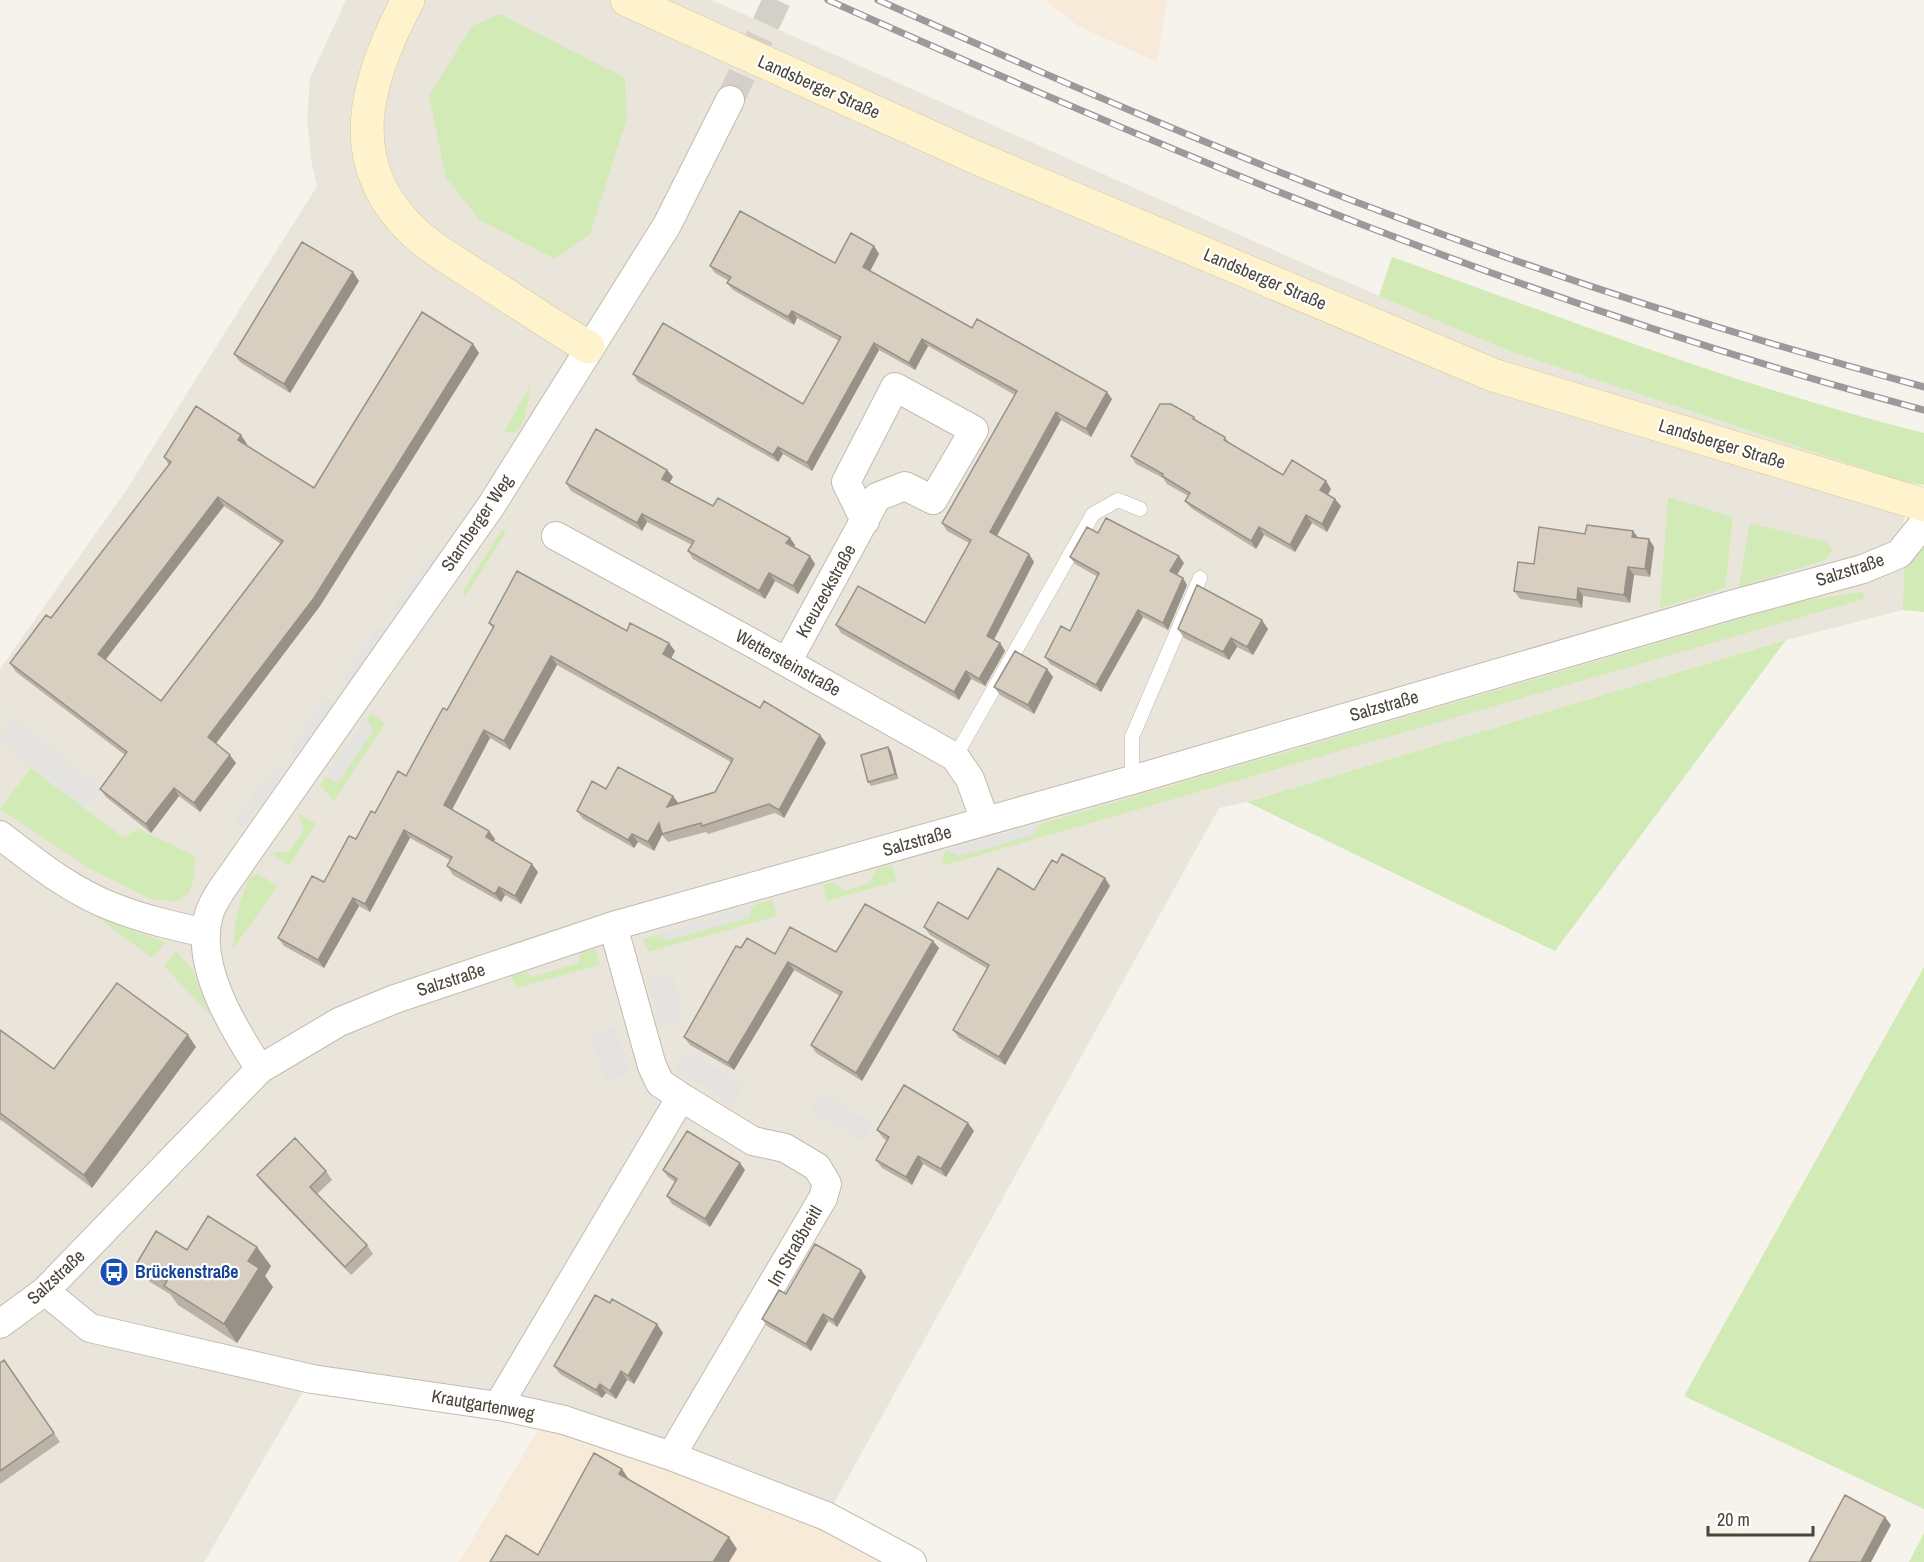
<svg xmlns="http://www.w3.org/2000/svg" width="1924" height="1562" font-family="'Archivo Narrow',sans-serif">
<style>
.residential{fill:#eae5da}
.commercial{fill:#f7ead8}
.green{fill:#d2eab5}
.parking{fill:#e5e3e0}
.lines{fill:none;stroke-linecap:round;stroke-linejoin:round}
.minor-tunnel{stroke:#d4d0c8;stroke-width:28;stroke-dasharray:28 14;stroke-linecap:butt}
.service-casing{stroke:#c2bbae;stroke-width:15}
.minor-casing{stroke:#c2bbae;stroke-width:30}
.secondary-casing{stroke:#d6c79b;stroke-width:34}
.service{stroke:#fff;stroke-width:14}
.minor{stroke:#fff;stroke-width:28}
.secondary{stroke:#fff3cd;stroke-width:33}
.rail-casing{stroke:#9a9a9a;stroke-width:7}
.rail{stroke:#fff;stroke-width:4.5;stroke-dasharray:14;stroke-linecap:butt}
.wall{fill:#bab2a6;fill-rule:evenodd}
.shaded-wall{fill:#979187}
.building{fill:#d8cfc1;stroke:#979187;stroke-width:1.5;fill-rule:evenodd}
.labels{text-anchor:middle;stroke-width:4.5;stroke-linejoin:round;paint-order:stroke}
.street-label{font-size:18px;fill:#4b4439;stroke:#fff}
.transit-label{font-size:18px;font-weight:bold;fill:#164399;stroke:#fff;text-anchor:start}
</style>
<rect width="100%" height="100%" fill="#f6f3ec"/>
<path class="residential" d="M346,0H712L1314,268L1507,350L1904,482L1903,610L1786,640L1247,802L1219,808L820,1528L540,1427L304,1390L204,1562H0V669L127,489L317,186L311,160L307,118L310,78Z"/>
<path class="commercial" d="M1045,0H1167L1157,62L1078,26Z
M540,1427L581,1436L820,1528L884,1562H459Z"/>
<path class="green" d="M500,14L625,78L627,118L590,234L555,259L480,220L446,178L429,96L472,26Z
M1392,257C1567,319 1743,388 1924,433V485L1904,482L1507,350L1379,296Z
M531,383L525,418L517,431L504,433Z
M1668,497L1733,517L1725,588L1660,608Z
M1750,523L1826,542L1833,550L1825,560L1739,587Z
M502,530L506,532L465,597L462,592Z
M1904,536L1924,539V612L1903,610Z
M1863,592L1864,599L942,866L945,850L960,856L1033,835L1040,824L1805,600Z
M1786,640L1555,951L1247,802Z
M371,714L385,723L334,801L320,785L325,777L338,782L373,731L367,718Z
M31,768L123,837L139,829L195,856L194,879L188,894L176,901L151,899L92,870L0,809Z
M298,813L316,824L289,866L271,852H288L304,830Z
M892,865L897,881L827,901L823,885L833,882L845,891L870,883L876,869Z
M258,874L278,886L233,949C234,922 239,901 250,877Z
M772,900L777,916L648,952L643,939L657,935L668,940L748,918L754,905Z
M85,908L130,930L166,942L152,958Z
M596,949L600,965L516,988L512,976L526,971L531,977L578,963L581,952Z
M176,951L192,969L210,1015L164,966Z
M1924,967V1509L1684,1396Z
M1924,1533V1562H1909Z"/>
<path class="parking" d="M430,557H443L399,618L394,607Z
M377,628L392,629L347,689L341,680Z
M326,698L337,702L294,759L289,749Z
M13,718L102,788L86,809L0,741V735Z
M367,718L373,730L338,783L325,777Z
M275,767L287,769L241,829L236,818Z
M1040,824L1033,835L959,856L945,850Z
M754,905L748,918L668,940L657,935Z
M673,974L684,1020L660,1027L648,980Z
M615,1027L630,1072L606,1080L591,1035Z
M686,1051L744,1085L733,1104L675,1070Z
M822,1092L873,1124L862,1141L811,1110Z"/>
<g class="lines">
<path class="minor-tunnel" d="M730,100L777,0"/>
<g class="service-casing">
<path id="service" d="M955,757L1093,514L1118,500L1140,509
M1132,780V737L1200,578"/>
</g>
<g class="minor-casing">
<path id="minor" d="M556,536L754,644L955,757L970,779L985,821
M787,662L877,497L905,486L933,500L974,430L895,387L846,482L865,521
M0,835C35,862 71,891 113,907C143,919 174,926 206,933
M613,926L652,1066L660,1083L681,1097L753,1141L785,1148L817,1167L827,1184L823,1198L671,1456
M260,1069C233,1028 194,965 209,914C215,895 233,875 243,859L491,506L667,225L730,100
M45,1291L90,1328L312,1379L505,1407L564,1420L671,1456L826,1516L912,1562
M0,1324L45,1291L260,1069L339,1022L395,999L613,926L1132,780L1731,605L1863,569L1899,554L1924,523
M498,1406L681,1097"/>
</g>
<g class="secondary-casing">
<path id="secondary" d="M408,0C366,79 339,164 416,234C435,251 458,264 480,278C516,301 551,325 588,347
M627,0L977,158L1493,375L1924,505"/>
</g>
<use href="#service" class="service"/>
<use href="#minor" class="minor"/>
<use href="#secondary" class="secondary"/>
<g class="rail-casing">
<path id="rail" d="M828,0C1184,159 1546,309 1924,410
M878,0C1044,74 1210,147 1380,211C1558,279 1740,337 1924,387"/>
</g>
<use href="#rail" class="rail"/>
</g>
<path class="wall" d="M874,246L879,254L870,271L972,328L1112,399L1091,437L1061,420L997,536L1034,562L994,640L1000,643L1005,651L985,686L971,679L959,700L841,633L836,625L925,623L969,543L947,531L942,523L1015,395L928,346L915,370L879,350L812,471L783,454L778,462L638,382L633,374L803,404L839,341L797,318L794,325L733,290L727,283L729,281L715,273L710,266L835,263Z
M359,281L290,393L240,362L234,354Z
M473,344L479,353L320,606L216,743L236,763L200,812L179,796L151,833L106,797L100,789L125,755L16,672L10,663L51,618L169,465L164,457L247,444L246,445L314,488ZM224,506L281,544L161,701L105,660Z
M1194,417L1198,422L1225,437L1229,443L1283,475L1331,489L1328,494L1341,506L1327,532L1312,523L1295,552L1264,535L1256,549L1191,508L1185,501L1188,496L1167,484L1163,478L1136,464L1131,456Z
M667,470L673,477L669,483L713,506L790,538L795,545L794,547L815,564L798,594L775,581L765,599L693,559L688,551L692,545L647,522L642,531L571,491L566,483Z
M1633,531L1638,538L1654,547L1650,577L1634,575L1630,603L1583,596L1582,608L1520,599L1514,591L1534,564Z
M1098,533L1184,563L1177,575L1187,585L1168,630L1143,617L1101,692L1050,664L1045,657L1070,631L1098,577L1075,564L1070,557Z
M489,623L627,631L675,651L671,658L760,708L820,735L826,743L784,818L775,813L708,834L706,832L668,842L662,835L654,851L638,842L634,848L583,819L577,811L606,789L678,804L715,792L731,762L557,665L510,750L490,738L452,810L489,831L495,839L494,842L538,872L521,904L505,895L501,902L453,875L447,866L450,860L410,838L370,912L359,906L324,968L284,946L278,938L324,882L356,839L406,776L447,710L493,628Z
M1178,629H1268L1253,655L1237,647L1229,660L1184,638Z
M1047,669L1053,677L1034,714L1000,695L994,687Z
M891,751L898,779L871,786L868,782Z
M1057,863L1110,886L1005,1065L959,1038L953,1030L988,969L930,935L924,927L968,919L1034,890Z
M933,941L939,948L862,1081L816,1053L811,1045L840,996L794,970L734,1070L690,1045L684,1037L741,948L775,954L836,952Z
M0,1030L54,1069L196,1047L92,1188L1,1120L0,1121Z
M877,1130L974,1131L946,1177L923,1164L912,1185L882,1168L876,1160L887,1141L883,1138Z
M663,1170H745L710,1227L672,1204L667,1196L675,1182L668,1177Z
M326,1171L332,1180L317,1194L367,1245L373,1254L351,1275L263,1183L257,1175Z
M187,1250L271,1266L265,1276L273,1287L237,1343L178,1305L170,1294L150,1282L137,1263Z
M861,1270L866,1277L837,1327L828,1321L811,1351L767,1326L762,1319L786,1294Z
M663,1333L634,1384L627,1380L616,1399L606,1393L602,1398L560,1374L554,1366Z
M4,1360L60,1442L0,1484V1363Z"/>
<path class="shaded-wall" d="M874,246L879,254L868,275L863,267Z
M353,272L359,281L290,393L284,384Z
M792,311L797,318L794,325L788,317Z
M922,339L928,346L915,370L909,363Z
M874,343L879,350L812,471L807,463Z
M473,344L479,353L320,606L214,746L208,737Z
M1107,392L1112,399L1091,437L1086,429Z
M1056,412L1061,420L995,539L990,532Z
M241,435L247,444L244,448L238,440Z
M778,447L783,454L778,462L773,455Z
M667,470L673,477L667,487L662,479Z
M1326,481L1331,489L1326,498L1320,490Z
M218,497L224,506L103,663L98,654Z
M1335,499L1341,506L1327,532L1322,524Z
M642,514L647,522L642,531L637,523Z
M1306,515L1312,523L1295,552L1290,545Z
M1259,527L1264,535L1256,549L1251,541Z
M1633,531L1639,539L1632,537Z
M790,538L795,545L792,551L786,543Z
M1649,539L1654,547L1650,577L1645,569Z
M1029,554L1034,562L992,643L987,636Z
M810,556L815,564L798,594L793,586Z
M1179,556L1184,563L1175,578L1170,571Z
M1628,567L1634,575L1630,603L1624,595Z
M769,573L775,581L765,599L759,591Z
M1183,578L1187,585L1168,630L1163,623Z
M1578,588L1583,596L1582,608L1577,600Z
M1138,610L1143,617L1101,692L1096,685Z
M1262,620L1268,629L1253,655L1247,647Z
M1231,638L1237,647L1229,660L1223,652Z
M669,643L675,651L669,662L663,654Z
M1000,643L1005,651L985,686L979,679Z
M551,656L557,665L510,750L504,741Z
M1047,669L1053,677L1034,714L1028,705Z
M966,671L971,679L959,700L954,692Z
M484,730L490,738L450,813L444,805Z
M820,735L826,743L784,818L779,810Z
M888,747L891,751L898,779L895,774Z
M230,755L236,763L200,812L194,803Z
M174,788L179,796L151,833L146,824Z
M673,796L679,804L667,807Z
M659,823L664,831L654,851L648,842Z
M404,830L410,838L370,912L365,904Z
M489,831L495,839L492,845L486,837Z
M632,834L638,842L634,848L628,840Z
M532,864L538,872L521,904L515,896Z
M1105,878L1110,886L1005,1065L999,1057Z
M499,887L505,895L501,902L495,894Z
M353,898L359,906L324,968L318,960Z
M933,941L939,948L862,1081L856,1073Z
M788,962L794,970L734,1070L728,1063Z
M188,1035L196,1047L92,1188L84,1175Z
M968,1123L974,1131L946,1177L941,1169Z
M918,1156L923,1164L912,1185L906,1177Z
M740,1163L745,1170L710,1227L705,1219Z
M257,1247L271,1266L265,1276L273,1287L237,1343L224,1324L248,1261Z
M861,1270L866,1277L837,1327L833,1320Z
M823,1314L828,1321L811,1351L806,1344Z
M657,1324L663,1333L634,1384L628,1376Z
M621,1371L627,1380L616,1399L610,1391Z
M600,1384L606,1393L602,1398L596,1390Z
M622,1469L630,1481L619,1474Z
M1885,1517L1891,1525L1871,1562H1861Z
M729,1537L737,1549L729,1562H713Z"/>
<path class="building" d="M740,211L835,263L851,233L874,246L863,267L972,328L977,319L1107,392L1086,429L1056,412L990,532L1029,554L987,636L1000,643L979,679L966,671L954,692L836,625L858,586L925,623L971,540L942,523L1017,391L922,339L909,363L874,343L807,463L778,447L773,455L633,374L663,323L803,404L841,337L792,311L788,317L727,283L731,277L710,266Z
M302,242L353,272L284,384L234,354Z
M422,312L473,344L314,598L208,737L230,755L194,803L174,788L146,824L100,789L127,752L10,663L46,615L51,618L171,462L164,457L196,406L241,435L238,440L314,488ZM218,497L283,541L161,701L98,654Z
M1160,404H1171L1194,417L1193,419L1225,437L1224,440L1283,475L1292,460L1326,481L1320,490L1335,499L1322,524L1306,515L1290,545L1259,527L1251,541L1185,501L1190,493L1162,476L1163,474L1131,456Z
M596,429L667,470L662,479L713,506L718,498L790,538L786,543L810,556L793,586L769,573L759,591L688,551L694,541L642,514L637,523L566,483Z
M1106,518L1179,556L1170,571L1183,578L1163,623L1138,610L1096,685L1045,657L1061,626L1070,631L1099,573L1070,557L1087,527L1098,533Z
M1587,525L1633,531L1632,537L1649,539L1645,569L1628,567L1624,595L1578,588L1577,600L1514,591L1518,562L1534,564L1539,527L1585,534Z
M517,571L627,631L630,623L669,643L663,654L760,708L764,701L820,735L779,810L769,804L702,826L701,823L662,834L659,823L648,842L632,834L628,840L577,811L592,781L606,789L618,767L673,796L667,807L715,792L733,759L551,656L504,741L484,730L444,805L489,831L486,837L532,864L515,896L499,887L495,894L447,866L452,857L404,830L365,904L353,898L318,960L278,938L312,876L324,882L349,836L356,839L371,811L375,813L398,771L406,776L443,708L447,710L494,626L489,623Z
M1197,585L1262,620L1247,647L1231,638L1223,652L1178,629Z
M1015,651L1047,669L1028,705L994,687Z
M888,747L895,774L868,782L861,755Z
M1062,854L1105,878L999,1057L953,1030L989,965L924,927L938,902L968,919L998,868L1034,890L1052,860L1057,863Z
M865,904L933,941L856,1073L811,1045L842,992L788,962L728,1063L684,1037L736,946L741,948L747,938L775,954L790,927L836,952Z
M117,983L188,1035L84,1175L0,1113V1030L54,1069Z
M904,1085L968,1123L941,1169L918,1156L906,1177L876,1160L889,1137L877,1130Z
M687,1131L740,1163L705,1219L667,1196L677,1179L663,1170Z
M295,1138L326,1171L310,1187L367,1245L345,1267L257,1175Z
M208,1216L257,1247L248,1261L259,1268L224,1324L164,1286L167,1281L137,1263L156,1231L187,1250Z
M815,1244L861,1270L833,1320L823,1314L806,1344L762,1319L779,1290L786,1294Z
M595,1295L610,1303L612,1299L657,1324L628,1376L621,1371L610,1391L600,1384L596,1390L554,1366Z
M4,1360L54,1433L0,1471V1363Z
M594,1453L622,1469L619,1474L729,1537L713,1562H490L506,1535L538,1555Z
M1845,1495L1885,1517L1861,1562H1809Z"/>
<defs>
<g id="bus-disc" transform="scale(1.5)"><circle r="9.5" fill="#1a4fb4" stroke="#fff"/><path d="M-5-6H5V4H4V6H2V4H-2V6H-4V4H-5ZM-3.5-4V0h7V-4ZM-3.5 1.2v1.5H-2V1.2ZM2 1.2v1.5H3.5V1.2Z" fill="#fff"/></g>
</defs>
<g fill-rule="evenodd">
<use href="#bus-disc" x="114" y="1272"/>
</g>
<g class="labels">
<g class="street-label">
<text transform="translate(819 87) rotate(24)" y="6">Landsberger Straße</text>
<text transform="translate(1265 279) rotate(23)" y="6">Landsberger Straße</text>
<text transform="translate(1722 444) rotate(17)" y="6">Landsberger Straße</text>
<text transform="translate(477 523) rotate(-56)" y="6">Starnberger Weg</text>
<text transform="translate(1850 570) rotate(-18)" y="6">Salzstraße</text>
<text transform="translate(826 591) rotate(-61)" y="6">Kreuzeckstraße</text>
<text transform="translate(788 663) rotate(29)" y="6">Wettersteinstraße</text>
<text transform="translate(1384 706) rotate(-16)" y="6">Salzstraße</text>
<text transform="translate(917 841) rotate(-16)" y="6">Salzstraße</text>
<text transform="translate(451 980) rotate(-18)" y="6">Salzstraße</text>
<text transform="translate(795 1246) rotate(-60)" y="6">Im Straßbreitl</text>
<text transform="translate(56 1277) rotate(-43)" y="6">Salzstraße</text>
<text transform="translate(483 1405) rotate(10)" y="6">Krautgartenweg</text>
</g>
<g class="transit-label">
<text x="135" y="1278">Brückenstraße</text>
</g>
</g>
<path d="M1708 1526v9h105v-9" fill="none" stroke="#4b4439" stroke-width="3"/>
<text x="1717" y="1526" font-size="18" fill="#4b4439" stroke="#ffffff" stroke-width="4.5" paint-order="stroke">20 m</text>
</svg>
